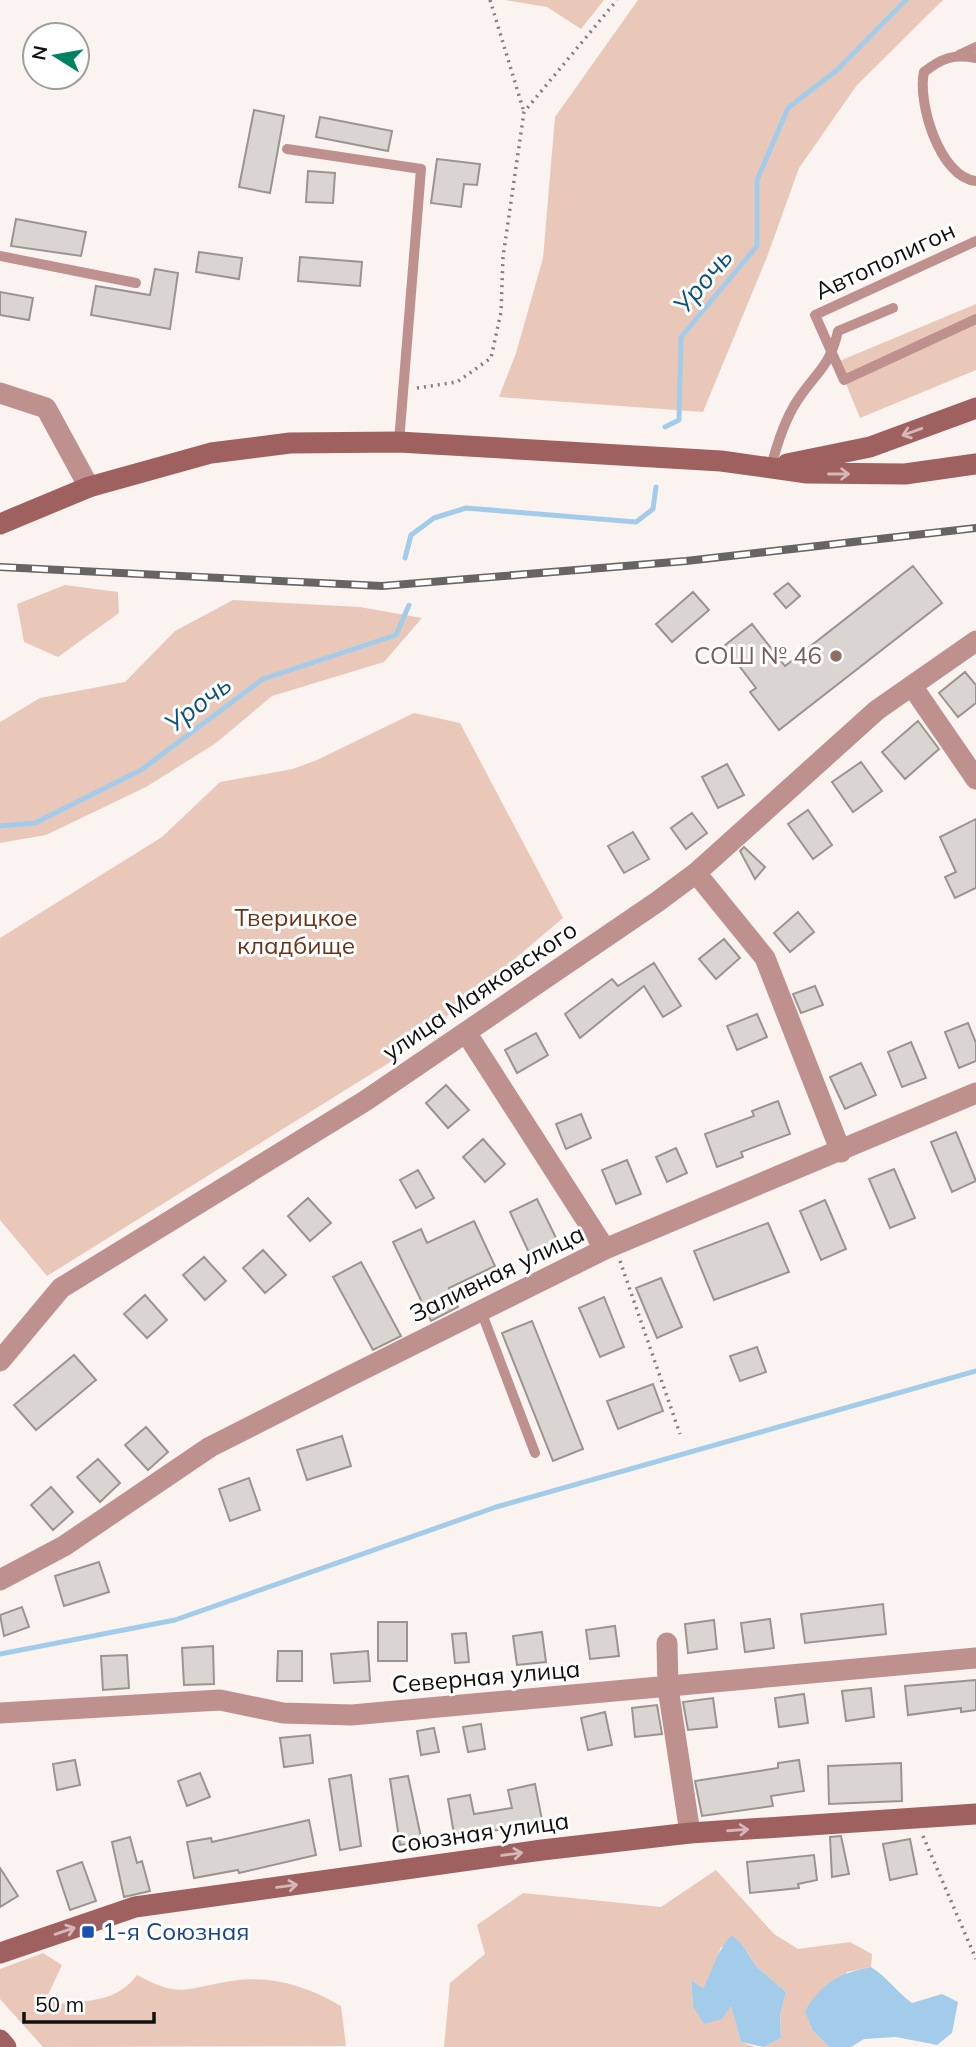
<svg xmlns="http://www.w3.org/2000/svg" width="976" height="2047" font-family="Mulish,sans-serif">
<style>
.green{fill:#eac8b9}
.water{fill:#a3ccea}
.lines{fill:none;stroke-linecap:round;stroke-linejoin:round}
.stream{stroke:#a3ccea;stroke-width:5}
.building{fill:#dad5d0;stroke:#9a9590;stroke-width:2}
.path{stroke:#827e7c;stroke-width:3.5;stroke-dasharray:2 5;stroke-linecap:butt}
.lane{stroke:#be918f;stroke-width:10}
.street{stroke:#be918f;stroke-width:21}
.secondary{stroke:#9f615f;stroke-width:21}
.rail-casing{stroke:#686462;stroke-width:8}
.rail{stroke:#fff;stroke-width:5;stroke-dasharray:16;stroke-linecap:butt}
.oneway{stroke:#d4b8b7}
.education-dot{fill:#8d6e63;stroke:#fff;stroke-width:2.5}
.transit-dot{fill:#1a4fb4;stroke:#fff;stroke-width:2.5}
.labels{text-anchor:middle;stroke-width:6;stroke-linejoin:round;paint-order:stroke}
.street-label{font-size:24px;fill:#12100f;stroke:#fff}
.education-label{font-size:24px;fill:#785e54;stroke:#fff;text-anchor:end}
.park-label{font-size:24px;fill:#6b3216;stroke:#fff}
.transit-label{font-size:24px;fill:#164399;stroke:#fff;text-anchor:start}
.water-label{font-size:26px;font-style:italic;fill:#0c5178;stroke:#fff}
</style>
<rect width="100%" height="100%" fill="#fbf3f0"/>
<path class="green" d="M505,0H604L581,29L547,7Z
M638,0H943L857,85L799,168L767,257L703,412L499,397L516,353L543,258L555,117Z
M976,304V370L860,418L837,362Z
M65,585L118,592L119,613L58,657L24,642L17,604Z
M233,600L360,607L422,618L384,662L272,696L216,743L146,787L46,835L0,843V722L40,698L125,682L175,631Z
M414,713L460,723L563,918L400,1056L47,1276L0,1220V938L162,837L220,782L293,769L317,760Z
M716,1870L774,1934L798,1949L850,1942L872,1954L871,1967L847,1972L813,2031L829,2047H764L781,2038L780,2016L786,1992L756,1966L743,1946L721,1947L714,1968L703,1988L691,1980L693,2006L731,2005L741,2042L755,2047H444L450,1983L485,1954L477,1925L523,1893L661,1907Z
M43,1953L62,1965L48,1995L59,2004C90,2000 117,2002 137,1975C181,1999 186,1988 231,1981C271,1975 307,1986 341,2006L346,2046L43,2047L0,1999V1969Z"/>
<path class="water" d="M732,1935L743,1946L756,1966L786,1992L780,2016L781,2038L764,2047L741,2042L731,2006L722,2019L704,2024L693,2006L691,1980L703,1988C713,1970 717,1950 732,1935Z
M871,1967C887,1977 897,1992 912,2003L942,1994L958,2002L952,2033L937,2045L896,2037L864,2039L851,2047H829L813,2031L805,2011C822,1983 839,1973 871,1967Z"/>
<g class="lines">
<path class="stream" d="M665,427L679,420L681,337L757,246V180L788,108L837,70L906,0
M405,558L411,535L434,518L466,508L636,522L653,509L656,487
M0,826L35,823L141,770L263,679L396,635L409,605
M0,1654L175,1620L496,1507L976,1371"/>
</g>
<path class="building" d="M254,110L284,116L270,193L239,187Z
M320,117L392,131L388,151L316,137Z
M437,159L480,164L477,185L464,184L461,207L431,203Z
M308,171L335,173L333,203L306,202Z
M16,219L86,232L81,256L11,246Z
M199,252L242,258L239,279L196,272Z
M300,257L362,262L360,286L298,281Z
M155,269L178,273L170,329L91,315L96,286L150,295Z
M0,292L33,298L29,320L0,315Z
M913,566L942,603L779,730L750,692L756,688L724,646L752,624L785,666Z
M788,583L800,596L786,608L774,594Z
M693,592L709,610L672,642L656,624Z
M965,672L976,685V703L958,717L939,693Z
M918,721L939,749L905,779L882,752Z
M861,762L882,791L853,812L832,782Z
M727,764L744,795L718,808L702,777Z
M808,810L832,845L813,859L788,824Z
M692,813L707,833L686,849L671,828Z
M976,819V888L955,898L945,877L956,872L940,837Z
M633,832L649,859L624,873L608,846Z
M744,847L765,867L755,879L740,851Z
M798,912L814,932L790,952L774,933Z
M724,939L740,958L716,979L699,959Z
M654,963L681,1006L663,1017L644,986L580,1038L565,1014L612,979L618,986Z
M815,986L823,1005L801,1013L793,994Z
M757,1014L767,1037L737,1050L727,1026Z
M968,1023L976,1043V1061L959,1068L945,1032Z
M536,1033L548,1055L517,1073L505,1050Z
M911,1042L926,1078L902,1087L888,1052Z
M861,1063L876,1095L845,1109L830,1077Z
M446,1085L469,1110L448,1128L426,1103Z
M778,1101L790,1134L741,1152L743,1157L717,1167L705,1134L754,1116L752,1111Z
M581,1114L591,1138L566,1149L556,1124Z
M956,1132L976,1181L952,1192L931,1142Z
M483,1139L505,1164L485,1182L463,1157Z
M676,1148L687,1173L667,1182L656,1157Z
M627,1160L641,1194L616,1204L602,1170Z
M894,1169L915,1218L890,1228L869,1179Z
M418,1170L434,1198L416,1208L400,1180Z
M308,1198L331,1223L310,1241L288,1216Z
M537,1199L559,1244L531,1257L510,1212Z
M825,1200L846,1249L821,1260L800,1211Z
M474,1221L495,1266L449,1288L458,1307L431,1321L393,1242L421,1229L427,1243Z
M768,1223L789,1272L714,1300L694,1251Z
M263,1250L286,1275L265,1293L243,1268Z
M204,1257L226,1281L205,1300L183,1275Z
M361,1262L401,1336L373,1350L333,1277Z
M661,1278L682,1327L657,1338L636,1288Z
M145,1295L167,1320L147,1338L124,1314Z
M604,1297L624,1347L600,1357L579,1308Z
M532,1321L583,1449L553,1461L502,1333Z
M757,1347L766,1372L740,1381L730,1356Z
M74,1355L96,1380L36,1430L14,1405Z
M653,1384L663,1411L618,1429L607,1401Z
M146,1427L168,1452L148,1470L125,1445Z
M342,1436L351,1466L307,1480L297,1450Z
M98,1459L120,1483L100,1502L77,1477Z
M249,1478L260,1510L230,1521L219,1489Z
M51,1487L73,1512L53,1530L31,1505Z
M99,1562L109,1592L64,1606L55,1576Z
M883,1604L886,1634L805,1643L801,1614Z
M22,1607L29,1627L4,1636L0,1615Z
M770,1619L774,1648L745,1652L741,1623Z
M714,1620L717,1649L688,1653L685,1624Z
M378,1622H407V1661H378Z
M615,1626L619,1656L590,1659L586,1630Z
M542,1632L546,1662L517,1665L513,1636Z
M466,1633L469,1662L455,1663L452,1634Z
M213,1646L214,1684L184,1685L182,1648Z
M278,1651H302V1681H277Z
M368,1651L370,1681L334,1683L331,1654Z
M127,1655L129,1688L103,1690L101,1656Z
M976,1680V1710L961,1712V1708L908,1715L905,1686Z
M871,1688L874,1717L846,1721L842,1691Z
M804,1694L808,1723L779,1727L775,1698Z
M713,1698L717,1727L688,1730L683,1702Z
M657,1705L662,1734L635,1737L632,1708Z
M605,1712L612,1745L588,1750L581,1718Z
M481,1724L485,1749L468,1752L463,1727Z
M434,1728L439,1752L421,1755L417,1731Z
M310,1735L313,1763L284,1767L280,1738Z
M75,1760L80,1785L57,1790L53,1764Z
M799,1760L804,1791L771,1796L773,1806L702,1816L695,1781L778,1768V1763Z
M901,1763L902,1801L829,1804L828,1766Z
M200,1773L210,1797L187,1806L178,1781Z
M351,1775L361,1846L340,1850L329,1779Z
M408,1776L422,1842L400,1845L390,1779Z
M535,1784L542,1820L506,1829L490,1831L489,1827L454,1834L448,1799L470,1795L474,1814L512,1808L508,1790Z
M309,1820L316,1855L239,1873L238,1870L194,1878L187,1842L211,1838L212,1842Z
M841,1836L849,1874L832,1877L830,1837Z
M130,1837L137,1863L142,1861L150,1891L124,1897L112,1842Z
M910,1839L917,1874L890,1880L883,1844Z
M814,1855L817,1880L798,1884L799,1888L750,1893L747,1862Z
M82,1862L96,1901L70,1910L57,1871Z
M0,1868L18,1896L0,1907Z"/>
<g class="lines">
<path class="path" d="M490,0L524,112
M417,388L457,382L491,358L501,312L503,257L524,112L617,0
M620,1261L680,1434
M923,1836L976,1959"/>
<path class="lane" d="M959,55L976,47
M976,58C953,54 942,58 924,72C917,102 940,178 976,181
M287,149L421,169L399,442
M976,241L815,315L844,380L976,319
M0,256L136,283
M771,467C777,444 784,421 797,401C816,372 830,367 838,331L893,308
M481,1311L535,1453"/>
<path class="street" d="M0,393L46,408L89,487
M912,686L976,779
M696,873L765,958L841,1152
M467,1034L605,1249
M0,1361L61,1288L365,1101L657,902L696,873L877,710L976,641
M0,1580L64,1546L210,1447L348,1377L605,1249L976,1093
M667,1643L668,1688L690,1833
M0,1713L220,1700L283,1713L352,1715L976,1658"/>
<path class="secondary" d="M787,464L870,447L976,408
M0,524L89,487L211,453L290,443L399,442L721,461L807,473L905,474L976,464
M0,1953L135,1907L542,1850L690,1833L976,1814
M0,2040L6,2047"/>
<g class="rail-casing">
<path id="rail" d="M0,567L382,586L686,561L976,528"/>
</g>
<use href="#rail" class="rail"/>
</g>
<defs><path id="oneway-shaft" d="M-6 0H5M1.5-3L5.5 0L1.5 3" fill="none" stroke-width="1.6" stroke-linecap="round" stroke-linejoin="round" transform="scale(1.75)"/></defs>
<g class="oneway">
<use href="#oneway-shaft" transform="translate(912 432) rotate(160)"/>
<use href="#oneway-shaft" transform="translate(839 474)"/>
<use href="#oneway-shaft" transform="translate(738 1830) rotate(-4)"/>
<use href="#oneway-shaft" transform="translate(512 1854) rotate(-8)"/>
<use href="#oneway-shaft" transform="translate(287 1886) rotate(-8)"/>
<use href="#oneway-shaft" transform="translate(65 1931) rotate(-19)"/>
</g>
<circle class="education-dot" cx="836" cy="656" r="7"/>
<rect class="transit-dot" x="81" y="1925" width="14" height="14" rx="3.5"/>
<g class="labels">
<g class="street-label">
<text transform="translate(885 261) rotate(-25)" y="8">Автополигон</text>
<text transform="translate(480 991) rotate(-34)" y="8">улица Маяковского</text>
<text transform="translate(497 1274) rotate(-26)" y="8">Заливная улица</text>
<text transform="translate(486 1677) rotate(-5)" y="8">Северная улица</text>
<text transform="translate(480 1833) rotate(-8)" y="8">Союзная улица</text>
</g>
<g class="education-label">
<text x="822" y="664">СОШ № 46</text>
</g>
<g class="park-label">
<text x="296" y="926">Тверицкое<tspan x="296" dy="28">кладбище</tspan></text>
</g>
<g class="transit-label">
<text x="102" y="1940">1-я Союзная</text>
</g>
<g class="water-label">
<text transform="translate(703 281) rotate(-50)" y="9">Урочь</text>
<text transform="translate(198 704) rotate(-37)" y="9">Урочь</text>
</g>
</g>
<g transform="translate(56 56) rotate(281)"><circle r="33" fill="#ffffff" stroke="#a09f9f" stroke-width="2"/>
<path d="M0-5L12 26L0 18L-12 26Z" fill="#008263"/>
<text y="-10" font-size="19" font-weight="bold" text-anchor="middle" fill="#12100f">N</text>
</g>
<path d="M24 2012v10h130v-10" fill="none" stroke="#12100f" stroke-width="3.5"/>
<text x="35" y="2012" font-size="21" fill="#12100f" stroke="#ffffff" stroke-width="5" paint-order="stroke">50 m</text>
</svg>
